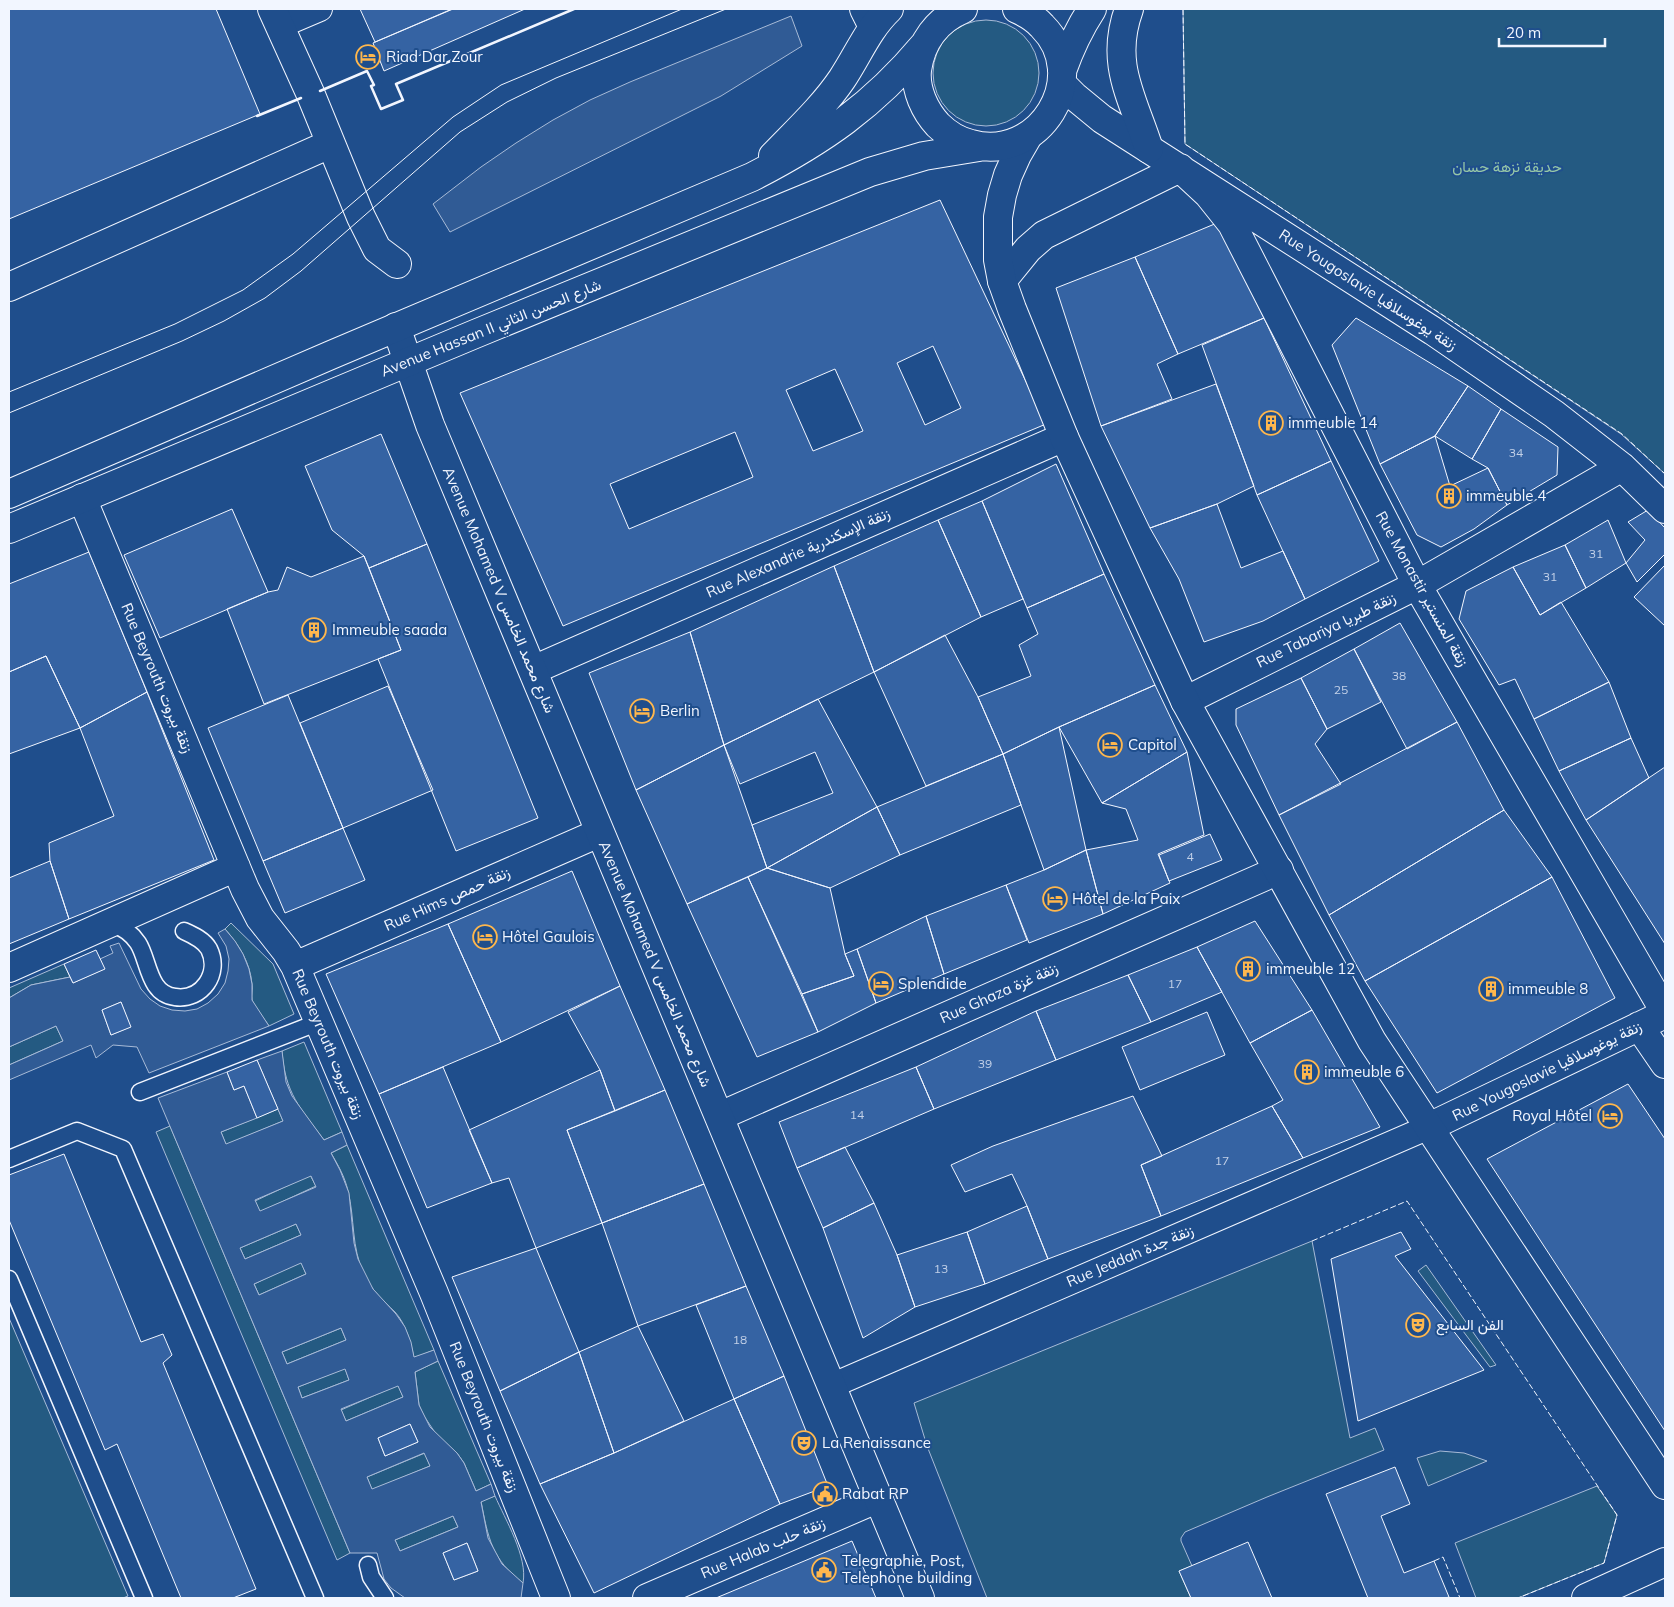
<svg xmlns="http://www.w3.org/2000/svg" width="1674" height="1607" font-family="Mulish,Vazirmatn,sans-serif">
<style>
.green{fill:#245a82;stroke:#a8bbd7}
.parking{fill:#305b95;stroke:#a8bbd7;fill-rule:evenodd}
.building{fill:#3563a3;stroke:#f2f6ff;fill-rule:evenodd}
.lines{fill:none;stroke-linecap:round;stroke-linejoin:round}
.service-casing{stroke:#f2f6ff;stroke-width:19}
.pedestrian-casing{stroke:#f2f6ff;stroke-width:26}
.minor-casing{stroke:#f2f6ff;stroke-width:30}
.tertiary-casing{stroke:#f2f6ff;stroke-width:30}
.secondary-casing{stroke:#f2f6ff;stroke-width:30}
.primary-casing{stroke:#f2f6ff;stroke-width:30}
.service{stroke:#1f4e8c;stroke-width:16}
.pedestrian{stroke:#1f4e8c;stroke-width:24}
.minor{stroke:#1f4e8c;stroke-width:28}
.tertiary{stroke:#1f4e8c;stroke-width:28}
.secondary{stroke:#1f4e8c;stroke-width:28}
.primary{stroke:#1f4e8c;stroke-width:28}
.tram{stroke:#f2f6ff;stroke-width:1}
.fence{stroke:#f2f6ff;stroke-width:1;stroke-dasharray:6 2.5;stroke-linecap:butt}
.wall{stroke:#f2f6ff;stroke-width:2.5}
.labels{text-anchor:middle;stroke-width:4;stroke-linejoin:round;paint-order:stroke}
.number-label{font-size:12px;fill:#c3d1e8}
.poi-label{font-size:15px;fill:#f2f6ff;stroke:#1f4e8c;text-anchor:start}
.park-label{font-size:15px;fill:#97c8a6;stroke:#1f4e8c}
.street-label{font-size:15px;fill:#f2f6ff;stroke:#1f4e8c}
</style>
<rect width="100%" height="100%" fill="#1f4e8c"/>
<path class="green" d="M1183,9H1665V474L1621,434L1185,144Z
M933 73a53 53 0 1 1 106 0a53 53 0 1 1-106 0Z
M231,923L273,964L294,1014L269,1026C264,1018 255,1008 252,1000C251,995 253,989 252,984C250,962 239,945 225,929Z
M64,964L70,977L31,985L9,998V988Z
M56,1026L63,1041L9,1065V1047Z
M304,1042L342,1132L324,1140C300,1108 285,1093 282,1051Z
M278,1109L283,1121L226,1145L221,1132Z
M170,1126L350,1553L337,1560L156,1132Z
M347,1145L434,1350L414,1358C411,1343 406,1324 395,1312C383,1300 371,1290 364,1274C351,1247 355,1219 348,1191C345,1177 338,1165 331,1153Z
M310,1175L316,1186L260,1212L255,1201Z
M296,1224L301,1235L245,1259L240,1248Z
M1312,1241L1350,1438L1375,1428L1384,1450L1267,1497L1185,1532L1181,1538V1541L1192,1566L1179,1571L1191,1598H987L927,1446L914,1403Z
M301,1262L306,1274L259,1295L254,1284Z
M1426,1265L1496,1365L1490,1367L1418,1271Z
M9,1318L128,1596L123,1598H9Z
M341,1328L346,1340L287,1364L282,1352Z
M438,1361L491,1484L476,1491L464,1463L457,1453L438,1437L424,1416L419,1405L415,1372Z
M345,1368L349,1380L302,1398L298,1387Z
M398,1385L403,1397L346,1421L341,1410Z
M1440,1451L1464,1453L1487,1461L1428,1486L1417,1458Z
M425,1453L430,1466L372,1490L367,1477Z
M1597,1486L1617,1515L1604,1563L1518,1598H1476L1455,1543Z
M495,1496C505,1519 528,1557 523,1583C492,1560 488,1538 481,1501Z
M453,1516L458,1527L400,1551L395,1540Z"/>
<path class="parking" d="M791,16L802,46L721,96L450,232L433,204L481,167L516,143L553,120L590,100L630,82Z
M225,929L235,941L243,954L249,969L252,984V1000L269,1026L149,1073L137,1047L113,1045L96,1058L91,1045L9,1080V1065L63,1041L56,1026L9,1047V998L31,985L70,977L73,983L104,969L100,959L113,953L110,946L119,943L141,989L150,999L160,1006L172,1010L185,1011L197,1009L208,1003L218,994L225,983L228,971L229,959L226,946L218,933ZM121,1002L130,1027L111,1035L102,1010Z
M282,1051L286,1082L292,1096L324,1140L342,1132L347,1145L331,1153L340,1170L349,1193L354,1243L358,1259L373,1289L396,1314L405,1327L411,1342L414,1357L434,1350L438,1361L415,1372L419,1405L430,1427L457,1453L464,1463L476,1491L491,1484L495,1496L481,1502L488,1538L502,1564L523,1583L521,1598H405L391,1588L384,1579L377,1553H350L158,1098L227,1072L234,1090L244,1086L257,1118L221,1132L226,1144L283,1121L257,1060ZM311,1176L316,1187L260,1211L255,1200ZM296,1224L301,1235L245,1259L240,1248ZM301,1263L306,1274L259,1295L254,1284ZM341,1328L346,1340L287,1364L282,1352ZM345,1369L349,1380L302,1398L298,1387ZM398,1386L403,1397L346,1421L341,1409ZM410,1424L418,1442L385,1456L378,1438ZM424,1453L430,1466L372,1489L367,1477ZM453,1516L458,1527L400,1551L395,1540ZM467,1543L478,1571L454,1580L443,1553Z"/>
<path class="building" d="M9,9H216L260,114L9,219Z
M360,9H452L375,42Z
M453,9H525L384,71L373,43Z
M940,200L1046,424L563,626L460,393ZM933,346L961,408L925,425L897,363ZM835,369L863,431L813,451L786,390ZM735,432L753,477L629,529L610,484Z
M1217,223L1264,318L1178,354L1135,257Z
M1135,257L1178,354L1157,364L1172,399L1101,426L1056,288Z
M1264,318L1331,461L1257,495L1202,345Z
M1356,318L1468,386L1435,436L1380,464L1332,345Z
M1216,384L1254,486L1217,504L1150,528L1101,426Z
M1468,386L1501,409L1472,459L1435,436Z
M1501,409L1558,447L1557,475L1507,505L1488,468L1472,459Z
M381,434L427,544L369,568L364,556L332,530L305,466Z
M1435,436L1450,486L1488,468L1507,505L1474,529L1441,547L1417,535L1380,464Z
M1331,461L1379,561L1305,599L1257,495Z
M1056,464L1104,574L1027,608L982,501Z
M982,501L1023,599L981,617L938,520Z
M1217,504L1241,568L1283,551L1305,599L1263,621L1204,642L1179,579L1150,528Z
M232,509L268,592L160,638L124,555Z
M1648,510L1665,528V554L1637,582L1626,563L1645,540L1628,522Z
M938,520L981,617L874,672L834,566Z
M1608,520L1626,563L1586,588L1565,545Z
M427,544L538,818L456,851L378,659L401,650L369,568Z
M1565,545L1586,588L1540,615L1513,567Z
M89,552L147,692L80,728L46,656L9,672V584Z
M364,556L401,650L264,704L227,609L268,592L278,590L287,567L311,577Z
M1665,565V626L1634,597Z
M834,566L874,672L724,745L690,632Z
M1513,567L1540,615L1561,602L1609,682L1534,719L1515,679L1499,685L1459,619L1466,591Z
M1104,574L1155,685L1059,727L1003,754L978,697L1031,676L1019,645L1038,634L1027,608Z
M1400,623L1457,722L1407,749L1354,649Z
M690,632L724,745L636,790L589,673Z
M945,635L978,697L1003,754L926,786L874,672Z
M1354,649L1381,702L1327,729L1301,678Z
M46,656L80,728L9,754V672Z
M1301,678L1327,729L1315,744L1341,784L1279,815L1236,725V709Z
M1609,682L1631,738L1559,771L1534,719Z
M1155,685L1187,752L1102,803L1059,727Z
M388,686L433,790L343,828L300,723Z
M147,692L214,860L69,919L50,861L49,843L114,816L80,728Z
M288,695L343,828L263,861L208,728Z
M818,699L877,807L767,868L752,825L833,793L815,752L740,784L724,745Z
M1457,722L1504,810L1329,915L1279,815Z
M1059,727L1086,850L1044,870L1003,754Z
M1631,738L1649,778L1586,820L1559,771Z
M724,745L767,868L687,904L636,790Z
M1187,752L1204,835L1158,854L1170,883L1103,914L1086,850L1138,840L1126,809L1102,803Z
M1003,754L1021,805L900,855L877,807Z
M1665,767V944L1586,820Z
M877,807L900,855L830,888L767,868Z
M1504,810L1552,877L1365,981L1329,915Z
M343,828L365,880L285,913L263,861Z
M1210,834L1222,860L1169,881L1159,855Z
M1086,850L1103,914L1029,943L1006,885L1044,870Z
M50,861L69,919L9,944V878Z
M767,868L830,888L845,954L854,976L802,994L748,877Z
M572,871L620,986L501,1042L448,924Z
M748,877L818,1032L757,1057L687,904Z
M1552,877L1615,998L1437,1093L1365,981Z
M1006,885L1027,940L944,974L926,916Z
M926,916L944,974L876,1003L857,949Z
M1255,921L1312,1010L1250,1043L1197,947Z
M448,924L501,1042L379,1094L326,974Z
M1197,947L1222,992L1151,1022L1128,975Z
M857,949L876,1003L818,1032L802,994L854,976L845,954Z
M96,950L105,969L73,983L64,964Z
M1128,975L1151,1022L1056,1060L1036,1011Z
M620,986L665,1090L615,1111L600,1070L568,1012Z
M121,1002L131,1027L111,1035L102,1010Z
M1312,1010L1380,1127L1303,1158L1272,1106L1283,1100L1250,1043Z
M1036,1011L1056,1060L934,1109L916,1067Z
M1207,1012L1225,1055L1140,1090L1122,1047Z
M257,1060L278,1109L257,1118L244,1086L234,1090L227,1072Z
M443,1067L492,1183L427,1208L379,1094Z
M916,1067L934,1109L797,1168L779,1122Z
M600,1070L615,1111L567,1130L602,1223L536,1248L509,1178L492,1183L469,1130Z
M1628,1084L1665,1139V1431L1487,1159Z
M665,1090L704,1184L602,1223L567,1130Z
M1133,1096L1162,1156L1141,1165L1161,1216L1048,1259L1027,1206L1012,1174L965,1192L951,1165L993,1146Z
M1272,1106L1303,1158L1161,1216L1141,1165Z
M845,1147L874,1203L823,1228L797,1168Z
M64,1154L141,1342L163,1334L172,1355L163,1363L256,1589L233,1598H181L117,1444L105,1450L9,1220V1175Z
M704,1184L746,1286L638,1326L602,1223Z
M874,1203L897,1255L915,1307L863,1338L823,1228Z
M1027,1206L1048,1259L985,1284L967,1232Z
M967,1232L985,1284L915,1307L897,1255Z
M1401,1232L1411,1249L1395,1256L1484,1370L1358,1421L1331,1259Z
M536,1248L579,1352L500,1391L452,1277Z
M746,1286L784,1376L734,1399L696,1305Z
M638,1326L684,1421L614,1453L579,1352Z
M579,1352L614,1453L540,1484L500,1391Z
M784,1376L828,1486L780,1504L734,1399Z
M734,1399L780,1504L594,1593L540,1484L614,1453Z
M410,1424L418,1442L385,1456L378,1438Z
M1395,1467L1410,1504L1381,1516L1404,1573L1434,1561L1449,1597L1445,1598H1368L1326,1494Z
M852,1541L876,1598H716Z
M1248,1542L1272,1598H1191L1179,1571Z
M467,1543L478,1571L454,1580L443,1553Z"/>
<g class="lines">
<g class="service-casing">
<path id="service" d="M111,923C122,927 131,932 138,943C149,960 148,994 175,997C202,1001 221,973 209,949C204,940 193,935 184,931
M140,1092L319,1022
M9,1159L77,1131L123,1149L315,1598
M9,1279L144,1598
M368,1565L371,1577L385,1598"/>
</g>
<g class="pedestrian-casing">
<path id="pedestrian" d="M280,26L320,9
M831,1386L1429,1127"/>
</g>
<g class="minor-casing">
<path id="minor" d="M272,9L311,95L361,217L377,249L397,264
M864,9L873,27
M1062,84L1074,96L1102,119L1433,331L1554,414L1622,467L1665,509
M1180,168L1208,194L1232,224L1417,585L1665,1012
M1002,281L1028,249L1044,235L1180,168
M9,287L330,144
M82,498L245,889L260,918L286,951L295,966L434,1293L556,1598
M533,670L1064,437
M1185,701L1417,585L1622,467
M295,966L599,833
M9,968L236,867
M1639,1026L1665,1064
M720,1116L1279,870
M1429,1127L1665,1014
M647,1598L879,1498"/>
</g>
<g class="tertiary-casing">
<path id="tertiary" d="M1586,1598L1665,1562"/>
</g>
<g class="secondary-casing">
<path id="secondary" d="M1028,136L1017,155L1008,175L1002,195L998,217V260L1002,281L1012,309L1064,437L1185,701L1372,1041L1665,1485
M396,327L430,425L920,1598"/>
</g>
<g class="primary-casing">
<path id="primary" d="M963,9C937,20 921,42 917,70C915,90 925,111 938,125C947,134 958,141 971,144C1039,163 1093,77 1042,26C1035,18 1026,13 1017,9
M1129,9C1109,64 1133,98 1149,149
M1062,71C1070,48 1079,29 1092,9
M773,156C797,131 823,107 842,79C858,55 868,29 889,9
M9,494L331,355L752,177C822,141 873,106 924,45
M9,529L475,334L870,172L924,156L979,147"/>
</g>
<use href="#service" class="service"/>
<use href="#pedestrian" class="pedestrian"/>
<use href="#minor" class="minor"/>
<use href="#tertiary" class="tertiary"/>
<use href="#secondary" class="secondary"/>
<use href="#primary" class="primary"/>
<path class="tram" d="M9,392L175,324L243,290L293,254L453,117L501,85L682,9
M9,413L182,341L224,321L265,298L301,271L460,132L507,102L556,78L726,9"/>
<path class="fence" d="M1183,9L1185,144L1622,434L1665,474
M1312,1241L1407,1201L1617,1515L1604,1563L1518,1598
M1434,1561L1443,1557L1460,1598"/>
<path class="wall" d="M320,91L367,71L374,85L371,86L381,109L403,100L396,84L574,9
M257,116L301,98"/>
</g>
<defs>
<g id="hotel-ring" transform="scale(1.25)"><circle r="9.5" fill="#1f4e8c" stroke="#ffb74d" stroke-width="1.5"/><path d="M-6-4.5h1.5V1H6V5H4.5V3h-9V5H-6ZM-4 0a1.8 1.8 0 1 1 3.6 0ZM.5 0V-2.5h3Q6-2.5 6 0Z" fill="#ffb74d"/></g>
<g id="building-ring" transform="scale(1.25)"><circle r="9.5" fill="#1f4e8c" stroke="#ffb74d" stroke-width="1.5"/><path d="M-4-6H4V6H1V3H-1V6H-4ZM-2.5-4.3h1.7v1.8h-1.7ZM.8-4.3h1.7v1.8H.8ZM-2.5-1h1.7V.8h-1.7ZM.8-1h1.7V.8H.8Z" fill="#ffb74d"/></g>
<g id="theatre-ring" transform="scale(1.25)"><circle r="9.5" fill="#1f4e8c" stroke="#ffb74d" stroke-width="1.5"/><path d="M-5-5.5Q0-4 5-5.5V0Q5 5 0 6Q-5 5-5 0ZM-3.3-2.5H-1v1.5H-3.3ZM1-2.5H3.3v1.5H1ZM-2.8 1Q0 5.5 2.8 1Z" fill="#ffb74d"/></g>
<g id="civic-ring" transform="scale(1.25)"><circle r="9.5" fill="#1f4e8c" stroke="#ffb74d" stroke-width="1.5"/><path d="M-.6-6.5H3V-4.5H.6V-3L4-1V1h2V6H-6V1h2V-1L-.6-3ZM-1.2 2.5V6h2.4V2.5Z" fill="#ffb74d"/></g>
</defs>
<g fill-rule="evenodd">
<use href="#hotel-ring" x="368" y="57"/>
<use href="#building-ring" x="1271" y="423"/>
<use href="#building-ring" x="1449" y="496"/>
<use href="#building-ring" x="314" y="630"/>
<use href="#hotel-ring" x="642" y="711"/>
<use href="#hotel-ring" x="1110" y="745"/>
<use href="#hotel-ring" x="1055" y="899"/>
<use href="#hotel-ring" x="485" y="937"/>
<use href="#building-ring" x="1248" y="969"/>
<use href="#hotel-ring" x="881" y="984"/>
<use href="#building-ring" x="1491" y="989"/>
<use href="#building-ring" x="1307" y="1072"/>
<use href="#hotel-ring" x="1610" y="1116"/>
<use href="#theatre-ring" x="1418" y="1325"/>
<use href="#theatre-ring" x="804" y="1443"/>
<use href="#civic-ring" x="825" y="1494"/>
<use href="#civic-ring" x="824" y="1570"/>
</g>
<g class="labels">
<g class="number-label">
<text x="1516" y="457">34</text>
<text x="1596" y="558">31</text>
<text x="1550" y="581">31</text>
<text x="1399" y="680">38</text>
<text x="1341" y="694">25</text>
<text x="1190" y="861">4</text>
<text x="1175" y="988">17</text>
<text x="985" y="1068">39</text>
<text x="857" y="1119">14</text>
<text x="1222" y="1165">17</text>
<text x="941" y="1273">13</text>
<text x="740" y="1344">18</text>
</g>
<g class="poi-label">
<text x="386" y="62">Riad Dar Zour</text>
<text x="1288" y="428">immeuble 14</text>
<text x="1466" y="501">immeuble 4</text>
<text x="332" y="635">Immeuble saada</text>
<text x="660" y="716">Berlin</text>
<text x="1128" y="750">Capitol</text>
<text x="1072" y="904">Hôtel de la Paix</text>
<text x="502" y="942">Hôtel Gaulois</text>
<text x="1266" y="974">immeuble 12</text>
<text x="898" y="989">Splendide</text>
<text x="1508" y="994">immeuble 8</text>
<text x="1324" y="1077">immeuble 6</text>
<text x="1592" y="1121" text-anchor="end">Royal Hôtel</text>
<text x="1436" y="1330">الفن السابع</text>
<text x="822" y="1448">La Renaissance</text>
<text x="842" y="1499">Rabat RP</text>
<text x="842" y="1566">Telegraphie, Post,<tspan x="842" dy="17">Telephone building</tspan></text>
</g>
<g class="park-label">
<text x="1507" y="172">حديقة نزهة حسان</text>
</g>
<g class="street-label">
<text transform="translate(1368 290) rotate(33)" y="5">Rue Yougoslavie زنقة يوغوسلافيا</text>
<text transform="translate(491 328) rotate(-22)" y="5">Avenue Hassan II شارع الحسن الثاني</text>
<text transform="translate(798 553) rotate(-24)" y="5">Rue Alexandrie زنقة الإسكندرية</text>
<text transform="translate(1422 589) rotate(61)" y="5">Rue Monastir زنقة المنستير</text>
<text transform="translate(499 590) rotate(67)" y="5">Avenue Mohamed V شارع محمد الخامس</text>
<text transform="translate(1326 630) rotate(-26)" y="5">Rue Tabariya زنقة طبريا</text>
<text transform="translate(157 678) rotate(67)" y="5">Rue Beyrouth زنقة بيروت</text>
<text transform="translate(447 899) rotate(-24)" y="5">Rue Hims زنقة حمص</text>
<text transform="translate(655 964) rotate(67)" y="5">Avenue Mohamed V شارع محمد الخامس</text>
<text transform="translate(999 993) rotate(-24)" y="5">Rue Ghaza زنقة غزة</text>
<text transform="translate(328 1044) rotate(67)" y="5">Rue Beyrouth زنقة بيروت</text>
<text transform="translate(1547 1071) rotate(-26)" y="5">Rue Yougoslavie زنقة يوغوسلافيا</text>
<text transform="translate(1130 1256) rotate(-23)" y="5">Rue Jeddah زنقة جدة</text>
<text transform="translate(484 1417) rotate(68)" y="5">Rue Beyrouth زنقة بيروت</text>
<text transform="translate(763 1548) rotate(-23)" y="5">Rue Halab زنقة حلب</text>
</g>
</g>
<rect width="1674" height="1607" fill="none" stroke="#f2f6ff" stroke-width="20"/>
<path d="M1499 38v8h106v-8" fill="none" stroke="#f2f6ff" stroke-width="2.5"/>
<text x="1506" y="38" font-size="15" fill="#f2f6ff" stroke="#1f4e8c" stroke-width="4" paint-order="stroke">20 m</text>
</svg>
